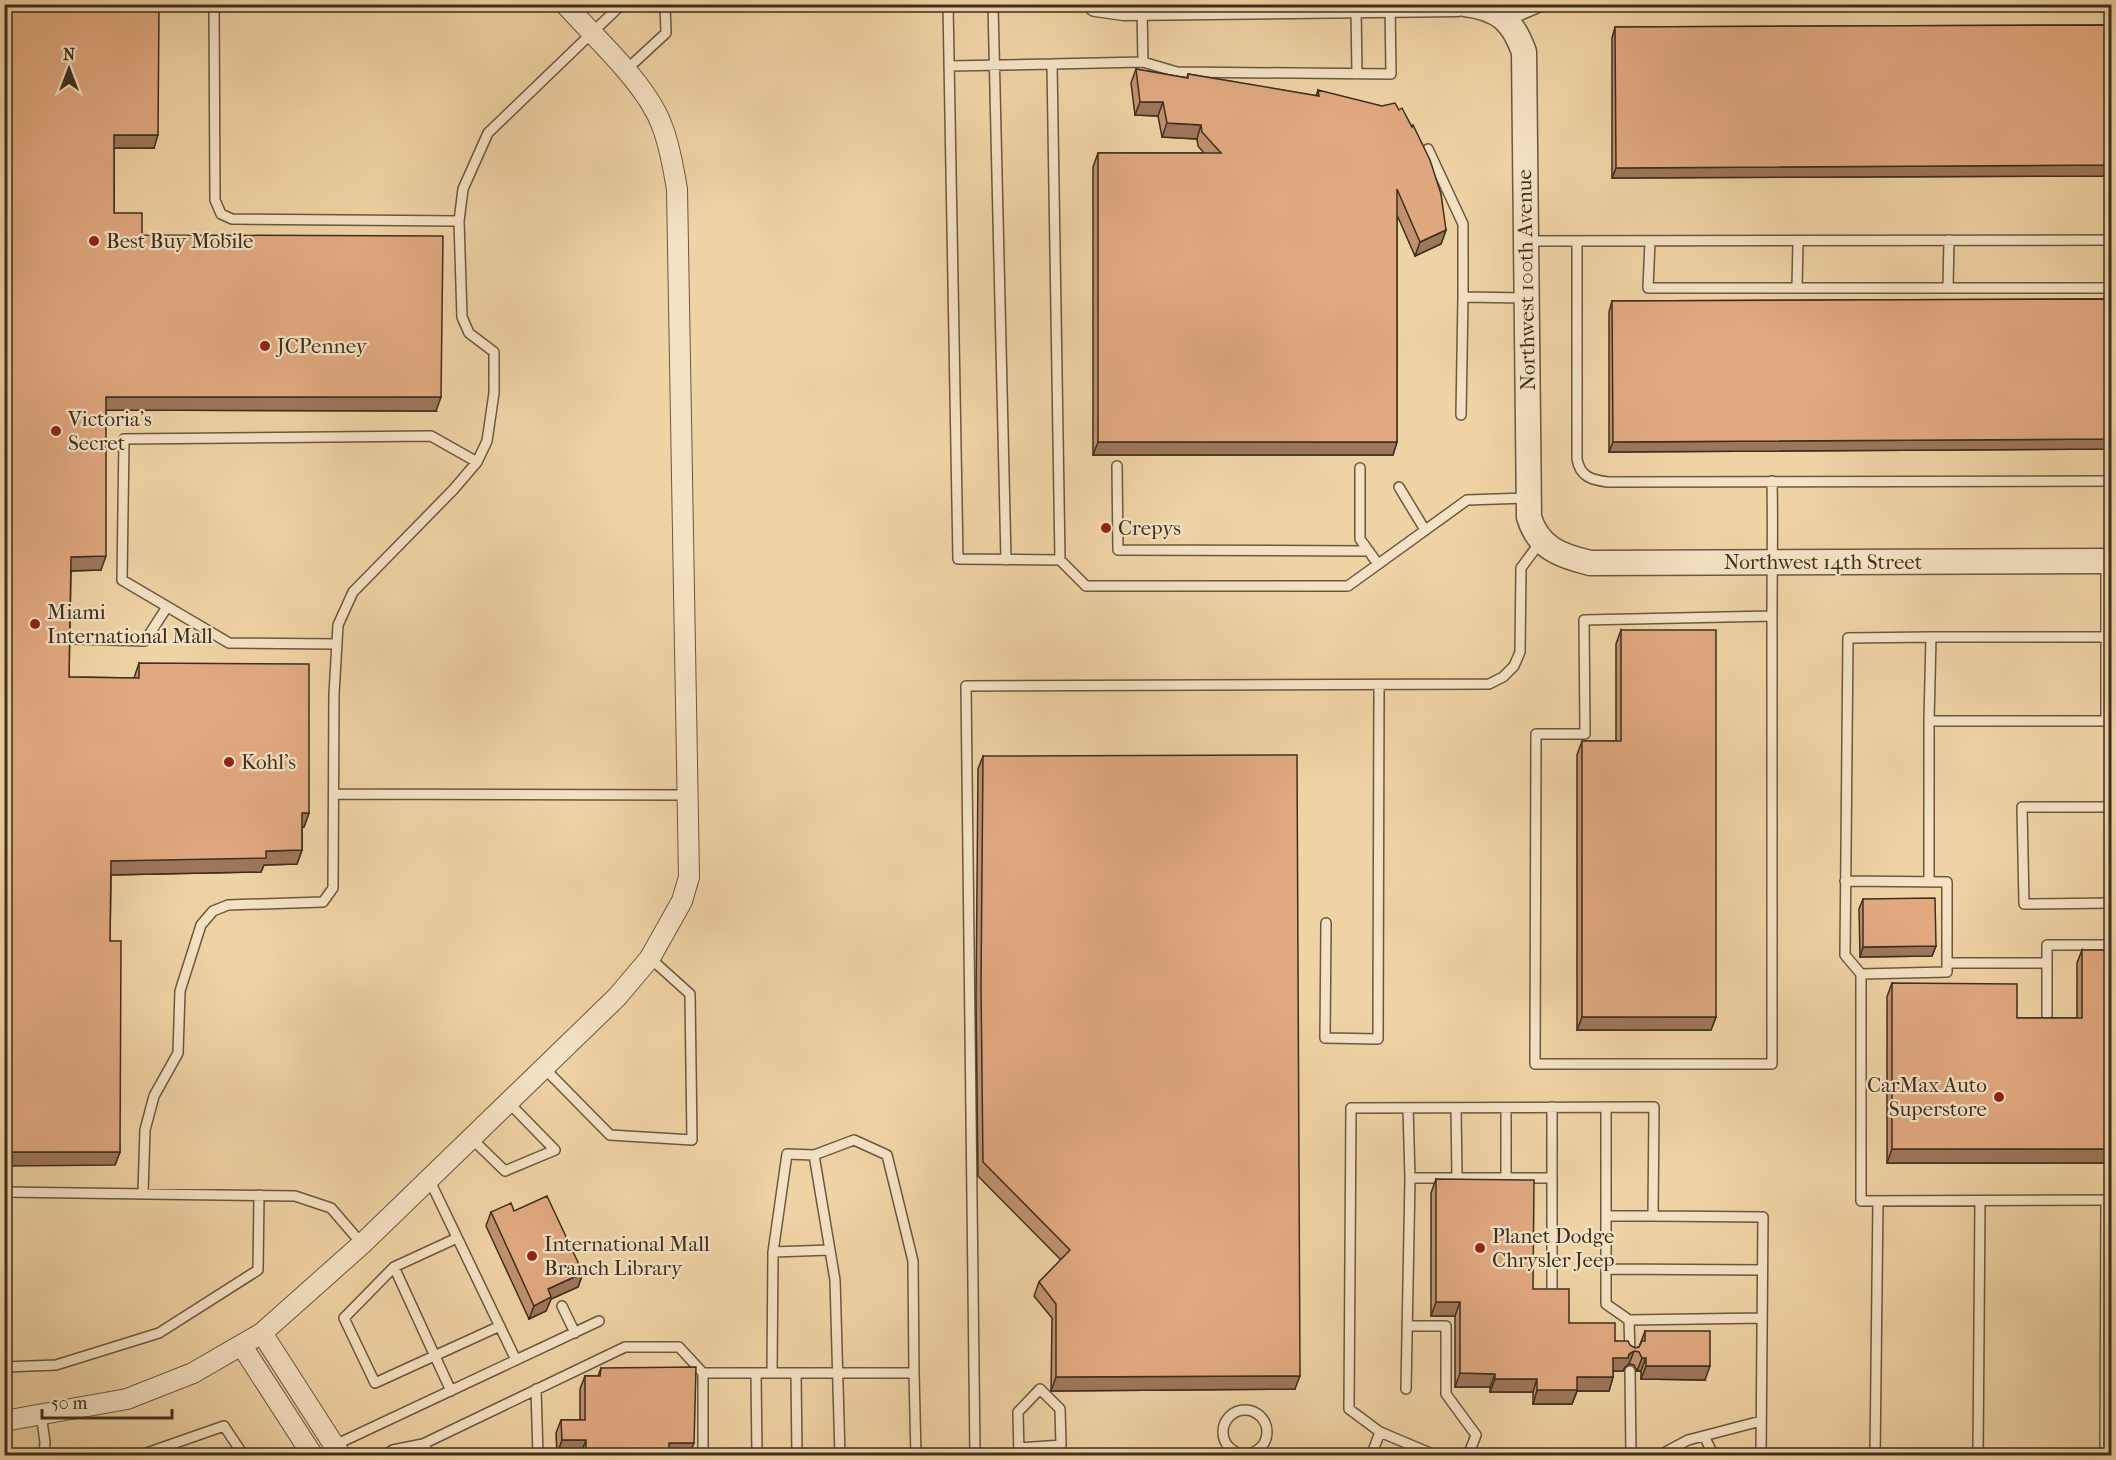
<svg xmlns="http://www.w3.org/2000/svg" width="2116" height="1460" font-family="'IM FELL French Canon',serif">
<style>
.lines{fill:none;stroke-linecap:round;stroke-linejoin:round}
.service-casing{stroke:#695841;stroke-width:12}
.minor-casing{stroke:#695841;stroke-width:22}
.tertiary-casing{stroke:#695841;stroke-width:27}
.service{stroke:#f5e2c4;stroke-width:9}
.minor{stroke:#f5e2c4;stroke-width:20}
.tertiary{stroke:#f5e2c4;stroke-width:24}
.wall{fill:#c2916f;stroke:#3c2f20;stroke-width:1.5}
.shaded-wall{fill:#9e765a;stroke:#3c2f20;stroke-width:1.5}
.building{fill:#e2a981;stroke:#3c2f20;stroke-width:1.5}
.poi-dot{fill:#8f2418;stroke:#f5e2c4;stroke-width:2}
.labels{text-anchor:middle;stroke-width:4.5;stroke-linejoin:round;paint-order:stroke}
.poi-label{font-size:21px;fill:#3c2f20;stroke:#f5e2c4;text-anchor:start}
.street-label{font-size:21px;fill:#3c2f20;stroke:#f5e2c4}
</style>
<rect width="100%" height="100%" fill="#f0d3a5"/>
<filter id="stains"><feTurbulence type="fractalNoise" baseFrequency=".00333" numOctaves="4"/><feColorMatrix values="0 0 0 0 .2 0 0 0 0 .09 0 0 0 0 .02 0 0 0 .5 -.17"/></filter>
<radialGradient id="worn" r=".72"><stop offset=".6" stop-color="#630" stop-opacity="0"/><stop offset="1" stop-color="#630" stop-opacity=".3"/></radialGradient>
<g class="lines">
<g class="service-casing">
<path id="service" d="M214,4L215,200L221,214L232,219L459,221
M948,4L958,559L1060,560L1086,586H1348L1467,500L1528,498
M993,4L1006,560
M1356,7L1357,74
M1509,20L1542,6H2112
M1143,62L1177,72L1391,74L1390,5
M949,66L1052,64
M625,71L666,33L665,4
M1428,149L1463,224V297L1526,298
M1528,241L2112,240
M1577,241V459C1580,477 1592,480 1608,482L2112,481
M1650,241L1648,288H2112
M1797,288L1798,241
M1948,288L1949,240
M1461,415L1463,297
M1117,466L1118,550L1369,551
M1360,468V539L1378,564
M1772,481C1773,526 1772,571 1772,616V1064H1535L1536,734H1585L1584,620L1772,616
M1399,487L1425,530
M1060,560L1052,64L1143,62L1142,8
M2106,563V721H1929L1931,637H2106
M1931,637L1848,638L1845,955L1861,974V1201L2112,1200
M72,639L145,641L167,607
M336,644L229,643L122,580L124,439L431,436L477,462
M334,794L687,795
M2112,807H2022L2024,904L2112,903
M1845,881L1947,882V963H2047V945H2112
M1929,881V721
M1326,923L1325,1038L1378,1039L1379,686
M2047,963V1015
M1861,974L1947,972V963
M544,1068L610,1135L692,1140L690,994L650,958
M1552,1107V1288
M1606,1107V1269
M1408,1108L1410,1178H1552
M1456,1108L1457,1178
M1506,1108V1178
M471,1138L505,1171L555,1150L508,1102
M814,1155L854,1140L887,1155L913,1261L914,1373
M429,1179L516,1360
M4,1192L295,1196L331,1208L362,1244
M143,1193L145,1130L154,1096L178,1053L180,991L201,925L213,911L228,905L323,902L333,888L334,694L338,625L353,592L453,490L477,462L487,441L494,393V352L469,333L462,317L459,221L463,189L488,133L622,4
M1606,1216H1653
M457,1238L394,1267L344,1318L375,1383L500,1326
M830,1250L773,1252L787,1154L814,1155L835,1280L840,1456
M394,1267L451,1391
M562,1306L575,1333
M1629,1320L1606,1304V1269L1762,1270
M1407,1326H1446V1394L1476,1435L1468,1456
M1630,1355L1629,1320L1762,1318
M4,1367L56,1365L159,1333L258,1270L259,1195
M1630,1371L1631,1456
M703,1373H914L916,1456
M756,1373L757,1456
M772,1373L773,1252
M796,1373L797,1456
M536,1389L538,1456
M1406,1389L1410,1178
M1223 1432a22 22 0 1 1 44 0a22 22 0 1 1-44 0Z
M41,1414L45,1442L44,1456
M1380,1432L1437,1456
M1704,1436L1714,1456
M423,1444L431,1456
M335,1445L599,1321
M1019,1448L1061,1445L1060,1409L1040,1389L1018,1412L1019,1456
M138,1456L224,1426L244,1456
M383,1456L393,1450L423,1444L625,1347H679L703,1373V1456
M975,1456L966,686L1489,684L1503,677L1514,666L1520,652L1521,568L1541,541
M1371,1456L1380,1432L1349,1409L1351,1108L1654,1107L1653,1216L1763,1217L1761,1456
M1658,1456L1688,1440L1761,1421
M1875,1456L1878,1201
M1978,1456L1980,1201
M2105,1456L2106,1200"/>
</g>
<g class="minor-casing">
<path id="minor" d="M262,1333L341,1456
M242,1346L313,1456
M4,1421L127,1399L193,1373L262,1333L362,1244L617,997L650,958L682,901L689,877L677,189C673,167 670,146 662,126C647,84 595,38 565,4"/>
</g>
<g class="tertiary-casing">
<path id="tertiary" d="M1096,4L1124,8L1457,4
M1465,4C1499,8 1513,21 1524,52L1529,517C1538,548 1561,556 1590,563L2112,561"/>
</g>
<use href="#service" class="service"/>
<use href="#minor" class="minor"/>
<use href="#tertiary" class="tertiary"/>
</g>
<path class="wall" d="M4,4L154,148H114V213L142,235L436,411L106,410L101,570L71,571L69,677L134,678L139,663L309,813L304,827H302V850L297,864L264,865L261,872L111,875L110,941L120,1152L115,1165Z
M2112,25V176L1612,178V38L1615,27Z
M1136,69L1187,78L1188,74L1316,96L1318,90L1446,230L1441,244L1415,256L1397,215V442L1393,455H1093V167L1098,153H1204L1198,146L1197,139L1162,137L1158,116L1135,115L1131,83Z
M2112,299V449L1609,452V312L1612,301Z
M1621,630L1716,1017L1711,1030H1577V755L1582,741H1616V644Z
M983,756L1295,1389L1051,1391L1052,1318L1034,1296L1039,1282L1061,1260L978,1176L976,999L978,769Z
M1863,899L1936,946L1932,956L1860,957L1859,909Z
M2082,950L2112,1163H1887V997L1892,983L2017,1018H2077V963Z
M1436,1179L1533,1289L1569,1323L1635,1348L1639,1347L1645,1331L1705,1380L1641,1379V1371H1637L1634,1365L1629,1364L1625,1367L1623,1371H1613V1377L1609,1391H1577L1572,1404H1533V1392H1490V1387H1455V1316H1431V1193Z
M514,1211L583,1273L578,1287L551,1299L546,1311L529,1319L486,1226L491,1212Z
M601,1368L689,1455H581V1453L557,1454L556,1433L561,1420H580V1389L585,1376H598Z"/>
<path class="shaded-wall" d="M1140,102H1163L1158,116L1135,115Z
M1167,123L1201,125L1197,139L1162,137Z
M114,135H158L154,148H109Z
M2112,165V176L1612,178L1616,168Z
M1446,230L1441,244L1415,256L1420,242Z
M106,397H441L436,411L101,410Z
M2112,439V449L1609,452L1613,442Z
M1098,442H1397L1393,455H1093Z
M106,556L101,570L66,571L71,557Z
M302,813H309L304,827L297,826Z
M302,850L297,864L264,865L261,872L106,875L111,861L266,851Z
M1936,946L1932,956L1860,957L1863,947Z
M1582,1017H1716L1711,1030H1577Z
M1892,1149H2112V1163H1887Z
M4,1152H120L115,1165L4,1166Z
M583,1273L578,1287L551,1299L546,1311L529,1319L534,1306L548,1289Z
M1436,1302H1460L1455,1316H1431Z
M1634,1351L1629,1364L1625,1367L1623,1371H1609L1613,1358L1629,1354Z
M1642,1358H1646L1641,1371H1637Z
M1646,1366H1710L1705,1380L1641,1379Z
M1460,1373L1495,1374L1490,1387H1455Z
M1300,1376L1295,1389L1051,1391L1056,1377Z
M1577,1377H1613L1609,1391H1577L1572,1404H1533L1537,1390Z
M1495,1379H1537L1533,1392H1490Z
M562,1440H586L581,1453L557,1454Z
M669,1443H694L689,1455H665Z"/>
<path class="building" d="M4,4H159L158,135H114V213H142V235L443,236L441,397H106V556L71,557L69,677L139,678V663L309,664V813H302V850L266,851V858L111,861L110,941H121L120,1152H4Z
M2112,25V165L1616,168L1615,27Z
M1136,69L1188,78V74L1319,96L1318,90L1382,106L1395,103L1399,110L1402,108L1412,127L1413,125L1430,160L1441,194L1446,230L1420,242L1397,189V442H1098V153H1221L1202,132L1201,125L1167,123L1163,102H1140Z
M2112,299V439L1613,442L1612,301Z
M1621,630H1716V1017H1582V741H1621Z
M1297,755L1300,1376L1056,1377V1304L1039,1282L1070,1250L983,1162L981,985L983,756Z
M1935,898L1936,946L1863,947V899Z
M2082,950H2112V1149H1892V983L2017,984V1018H2082Z
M1436,1179L1534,1180L1533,1289H1569V1323H1615V1341H1628L1630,1345L1635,1348L1639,1347L1642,1341H1645V1331H1710V1366H1646V1358H1642L1639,1352L1634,1351L1629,1354L1628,1358H1613V1377H1577V1390H1537V1379H1495V1374L1460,1373V1302H1436Z
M547,1196L583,1273L548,1289L551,1297L534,1306L491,1212L511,1203L514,1211Z
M696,1367L694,1443H669V1455H586V1440H562L561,1420H585V1376H600L601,1368Z"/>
<g class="poi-dot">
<circle cx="94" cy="241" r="6"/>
<circle cx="265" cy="346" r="6"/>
<circle cx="56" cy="431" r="6"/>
<circle cx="1106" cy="528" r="6"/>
<circle cx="35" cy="624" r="6"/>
<circle cx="229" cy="762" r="6"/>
<circle cx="1999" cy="1097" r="6"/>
<circle cx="1480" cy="1248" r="6"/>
<circle cx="532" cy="1256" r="6"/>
</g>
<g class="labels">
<g class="poi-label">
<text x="106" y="248">Best Buy Mobile</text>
<text x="277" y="353">JCPenney</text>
<text x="68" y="426">Victoria's<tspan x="68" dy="24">Secret</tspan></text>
<text x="1118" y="535">Crepys</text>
<text x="47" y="619">Miami<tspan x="47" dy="24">International Mall</tspan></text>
<text x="241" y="769">Kohl's</text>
<text x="1987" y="1092" text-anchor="end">CarMax Auto<tspan x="1987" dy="24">Superstore</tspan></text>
<text x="1492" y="1243">Planet Dodge<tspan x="1492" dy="24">Chrysler Jeep</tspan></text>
<text x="544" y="1251">International Mall<tspan x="544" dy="24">Branch Library</tspan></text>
</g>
<g class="street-label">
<text transform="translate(1526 280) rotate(-91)" y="7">Northwest 100th Avenue</text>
<text x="1823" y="569">Northwest 14th Street</text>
</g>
</g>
<rect width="2116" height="1460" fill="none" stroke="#f0d3a5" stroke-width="24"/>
<rect x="6" y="6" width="2104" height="1448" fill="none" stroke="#3c2f20" stroke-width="3"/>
<rect x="12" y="12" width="2092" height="1436" fill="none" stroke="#3c2f20" stroke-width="1.5"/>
<g transform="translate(69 69)" stroke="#f5e2c4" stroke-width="4.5" paint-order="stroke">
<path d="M0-4.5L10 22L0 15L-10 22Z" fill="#3c2f20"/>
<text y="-9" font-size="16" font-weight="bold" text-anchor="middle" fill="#3c2f20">N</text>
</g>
<path d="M42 1409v9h130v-9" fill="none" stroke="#3c2f20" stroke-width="3"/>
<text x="51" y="1409" font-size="18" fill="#3c2f20" stroke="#f5e2c4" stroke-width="4.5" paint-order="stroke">50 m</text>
<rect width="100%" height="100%" filter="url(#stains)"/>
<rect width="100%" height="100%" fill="url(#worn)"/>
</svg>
